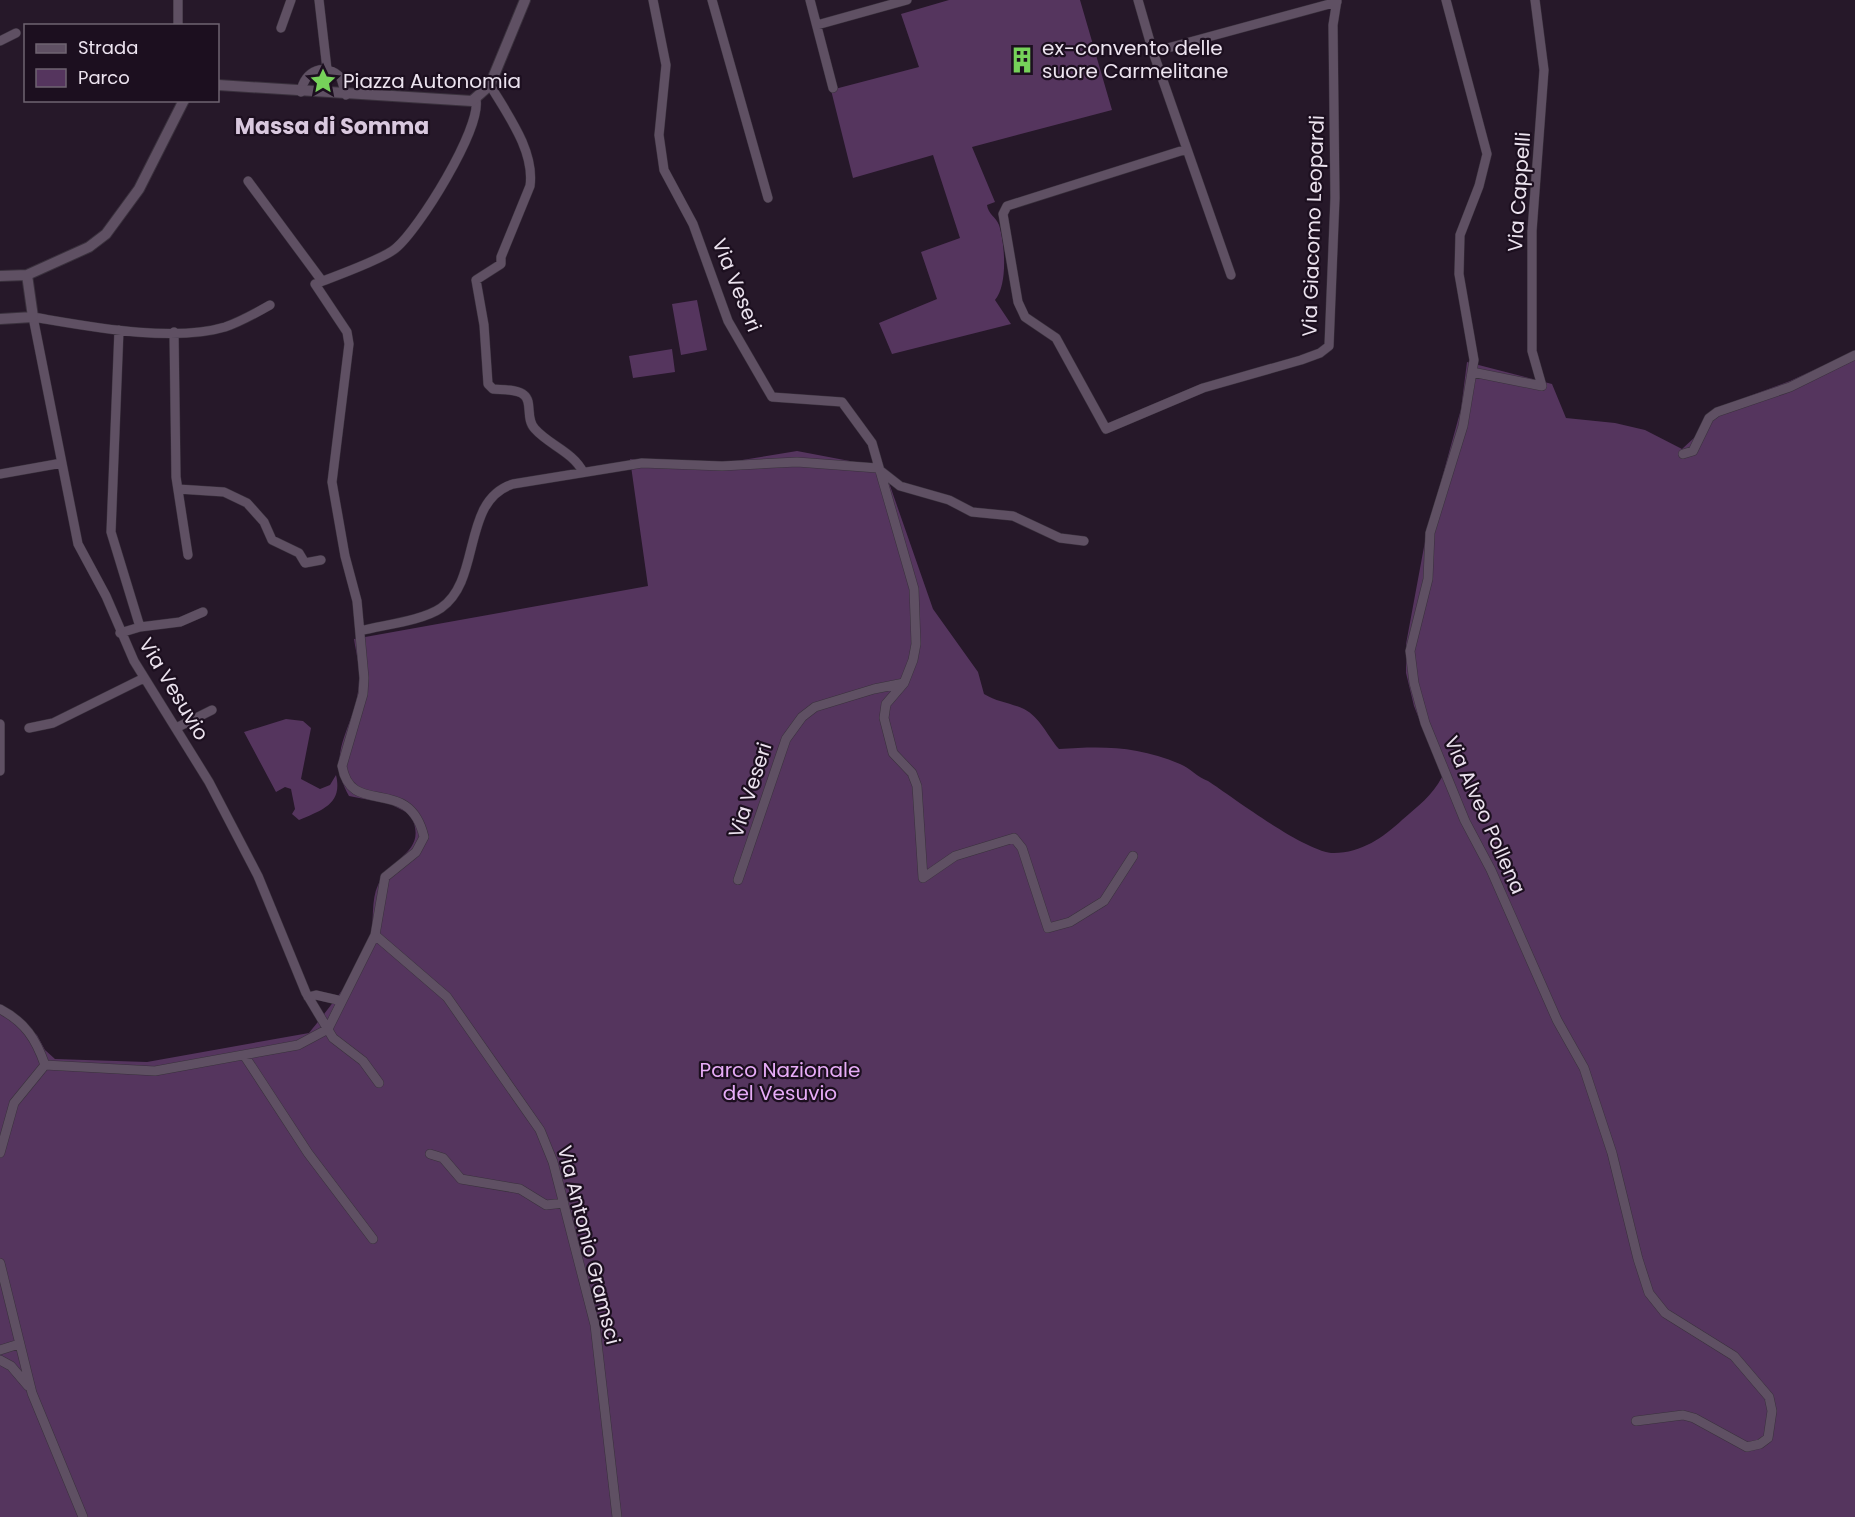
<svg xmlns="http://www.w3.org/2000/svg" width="1855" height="1517" font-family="Poppins,sans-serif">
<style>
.green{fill:#55355e}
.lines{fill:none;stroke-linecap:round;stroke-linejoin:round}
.minor-casing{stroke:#3a313d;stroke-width:10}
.tertiary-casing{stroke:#3a313d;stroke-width:12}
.minor{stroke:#5f5063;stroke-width:9}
.tertiary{stroke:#5f5063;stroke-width:10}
.labels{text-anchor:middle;stroke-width:4.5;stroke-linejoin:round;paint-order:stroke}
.poi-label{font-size:20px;fill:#ece3ef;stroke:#1c0f1f;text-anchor:start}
.street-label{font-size:20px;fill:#ece3ef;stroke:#1c0f1f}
.park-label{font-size:20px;fill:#e7acf7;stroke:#1c0f1f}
.quarter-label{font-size:22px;font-weight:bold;fill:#d9c8de;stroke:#1c0f1f}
</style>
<rect width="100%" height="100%" fill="#261829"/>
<path class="green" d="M949,0H1080L1112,110L972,147L995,202L987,205C988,214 996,217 999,225C1005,244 1008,285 995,300L1011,324L892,354L879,323L937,299L921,252L960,238L933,155L853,178L831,90L919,67L901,14Z
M697,300L707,350L681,355L672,304Z
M672,349L675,372L633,378L629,356Z
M1855,351V1517H0V1004L37,1035L45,1050L55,1059L147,1062L309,1033C329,1008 364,966 371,935C374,920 371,900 378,885C391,856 430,852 410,814L390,804L349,796C323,750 358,726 359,680C360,667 356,652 354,639L648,586L630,459L730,462L797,451L855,462L887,477L933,609L978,672L984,694C997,702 1011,703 1024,709C1040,717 1048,737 1059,749C1104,746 1137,746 1180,764C1190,768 1197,777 1208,781C1234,798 1306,853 1334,853C1361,853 1384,837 1402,820C1418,806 1432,796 1442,777L1414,706L1406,673V644L1426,536L1461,409L1467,362L1552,384L1566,418L1615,423L1645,430L1682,449L1733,402L1790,381Z
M286,719L303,721L311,728L301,779L320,789L330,785L336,775C343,804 322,810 299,820L292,814L295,809L291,789L285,787L276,792L244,732Z"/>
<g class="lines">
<g class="minor-casing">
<path id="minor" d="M319,0L327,69
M653,0L666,65L659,135L664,170L693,224L728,321L772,397L842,402L872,443L914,589L916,644L913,660L904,683L886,704L884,718L893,753L912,773L917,786L923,878L955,856L1014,838L1022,848L1048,928L1070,922L1104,901L1133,856
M712,0L768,198
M810,0L833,88
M1138,0L1153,52L1231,275
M1446,0L1487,154L1479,186L1460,235L1459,274L1474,360L1463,426L1430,533L1428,579L1410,651L1414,683L1425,723L1465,821L1491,870L1557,1020L1584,1068L1612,1153L1638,1259L1649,1293L1665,1313L1734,1356L1769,1397L1772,1411L1768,1438L1760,1444L1747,1447L1694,1418L1683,1415L1636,1421
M817,25L907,0
M178,26V0
M281,28L291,0
M0,41L16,33
M1153,52L1337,2
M490,85C507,114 535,151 530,186L501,257V264L476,280L484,325L488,384L493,389C501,390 518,389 524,395C533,402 525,419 535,429C549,445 573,452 583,472
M301,92C304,70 326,62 341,78L346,95
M1187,149L1007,206L1003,214L1018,302L1025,317L1056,338L1106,429L1203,388L1301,360L1320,353L1329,346L1335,198L1333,25L1337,0
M248,181L322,281
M270,305C256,313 240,322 225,327C172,343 87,326 33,317L78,544L106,596L134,661L209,782L258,876L306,993L333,1038L363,1061L379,1083
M119,330L111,532L140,627L120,633
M174,332L176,477L188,555
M1472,372L1542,386L1532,351V231L1544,70L1535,0
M1683,454L1693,451L1709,418L1717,412L1790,387L1855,355
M0,474L62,463
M178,489L224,492L247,503L264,522L272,540L299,553L305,563L321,560
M140,627L180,622L203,612
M360,631C382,625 422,621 441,608C482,580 461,500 513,484L642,463L722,466L797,462L877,468L900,486L949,500L972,512L1013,516L1060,538L1084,541
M0,724V771
M29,728L53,723L144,678
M176,728L212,710
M738,880L786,739L802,717L815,707L874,689L904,683
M375,935L447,997L540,1130L553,1162L595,1325L617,1517
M308,997L316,995L342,1001
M0,1009C25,1022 36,1039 45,1065
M328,1029L375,935L385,877L416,852L424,837C409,773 351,819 342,766L363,694L364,678L357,601L345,556L332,482L349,344L347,332L315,284C333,277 384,259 396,248C419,229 481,129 476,100
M244,1055L308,1153L373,1239
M0,1153L14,1103L45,1065L155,1071L298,1045L328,1029
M430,1154L443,1158L461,1179L520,1189L546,1205L564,1203
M0,1263L32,1393L83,1517
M0,1350L19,1344
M0,1360L11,1366L28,1386"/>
</g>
<g class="tertiary-casing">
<path id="tertiary" d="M218,85L472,101L490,85L525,0
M0,276L27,275L89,247L106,234L139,189L184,100
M0,319L33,317L27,275"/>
</g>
<use href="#minor" class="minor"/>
<use href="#tertiary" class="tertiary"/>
</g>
<defs>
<g id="building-bare" transform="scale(2.07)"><path d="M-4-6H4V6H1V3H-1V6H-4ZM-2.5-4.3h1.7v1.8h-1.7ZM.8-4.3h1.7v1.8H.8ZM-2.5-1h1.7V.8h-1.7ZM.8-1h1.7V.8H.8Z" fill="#76d25a" stroke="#1c0f1f" stroke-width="2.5" paint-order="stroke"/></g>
<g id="sight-bare" transform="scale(2.07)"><path d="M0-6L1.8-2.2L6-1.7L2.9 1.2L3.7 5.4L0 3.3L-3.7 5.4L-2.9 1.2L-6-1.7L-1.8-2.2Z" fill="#76d25a" stroke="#1c0f1f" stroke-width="2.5" paint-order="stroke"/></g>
</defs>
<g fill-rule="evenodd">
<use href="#building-bare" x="1022" y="60"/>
<use href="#sight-bare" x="323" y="81"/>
</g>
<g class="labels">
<g class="poi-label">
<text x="1042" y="55">ex-convento delle<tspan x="1042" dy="23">suore Carmelitane</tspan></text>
<text x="343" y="88">Piazza Autonomia</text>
</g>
<g class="street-label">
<text transform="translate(1519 192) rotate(-86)" y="7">Via Cappelli</text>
<text transform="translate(1313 226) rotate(-88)" y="7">Via Giacomo Leopardi</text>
<text transform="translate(737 285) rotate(68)" y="7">Via Veseri</text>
<text transform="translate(174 689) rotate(59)" y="7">Via Vesuvio</text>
<text transform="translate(750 790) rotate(-72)" y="7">Via Veseri</text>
<text transform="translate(1485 815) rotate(66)" y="7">Via Alveo Pollena</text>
<text transform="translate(589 1245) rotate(76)" y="7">Via Antonio Gramsci</text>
</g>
<g class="park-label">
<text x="780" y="1077">Parco Nazionale<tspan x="780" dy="23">del Vesuvio</tspan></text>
</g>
<g class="quarter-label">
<text x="332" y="134">Massa di Somma</text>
</g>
</g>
<rect x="24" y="24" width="195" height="78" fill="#1c0f1f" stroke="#6f6472" stroke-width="1.5"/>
<rect x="36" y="44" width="30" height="9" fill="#5f5063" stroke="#6f6472" stroke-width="1.5"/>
<text x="78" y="54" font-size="18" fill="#ece3ef">Strada</text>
<rect x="36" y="69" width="30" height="18" fill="#55355e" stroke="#6f6472" stroke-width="1.5"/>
<text x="78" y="84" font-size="18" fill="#ece3ef">Parco</text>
</svg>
